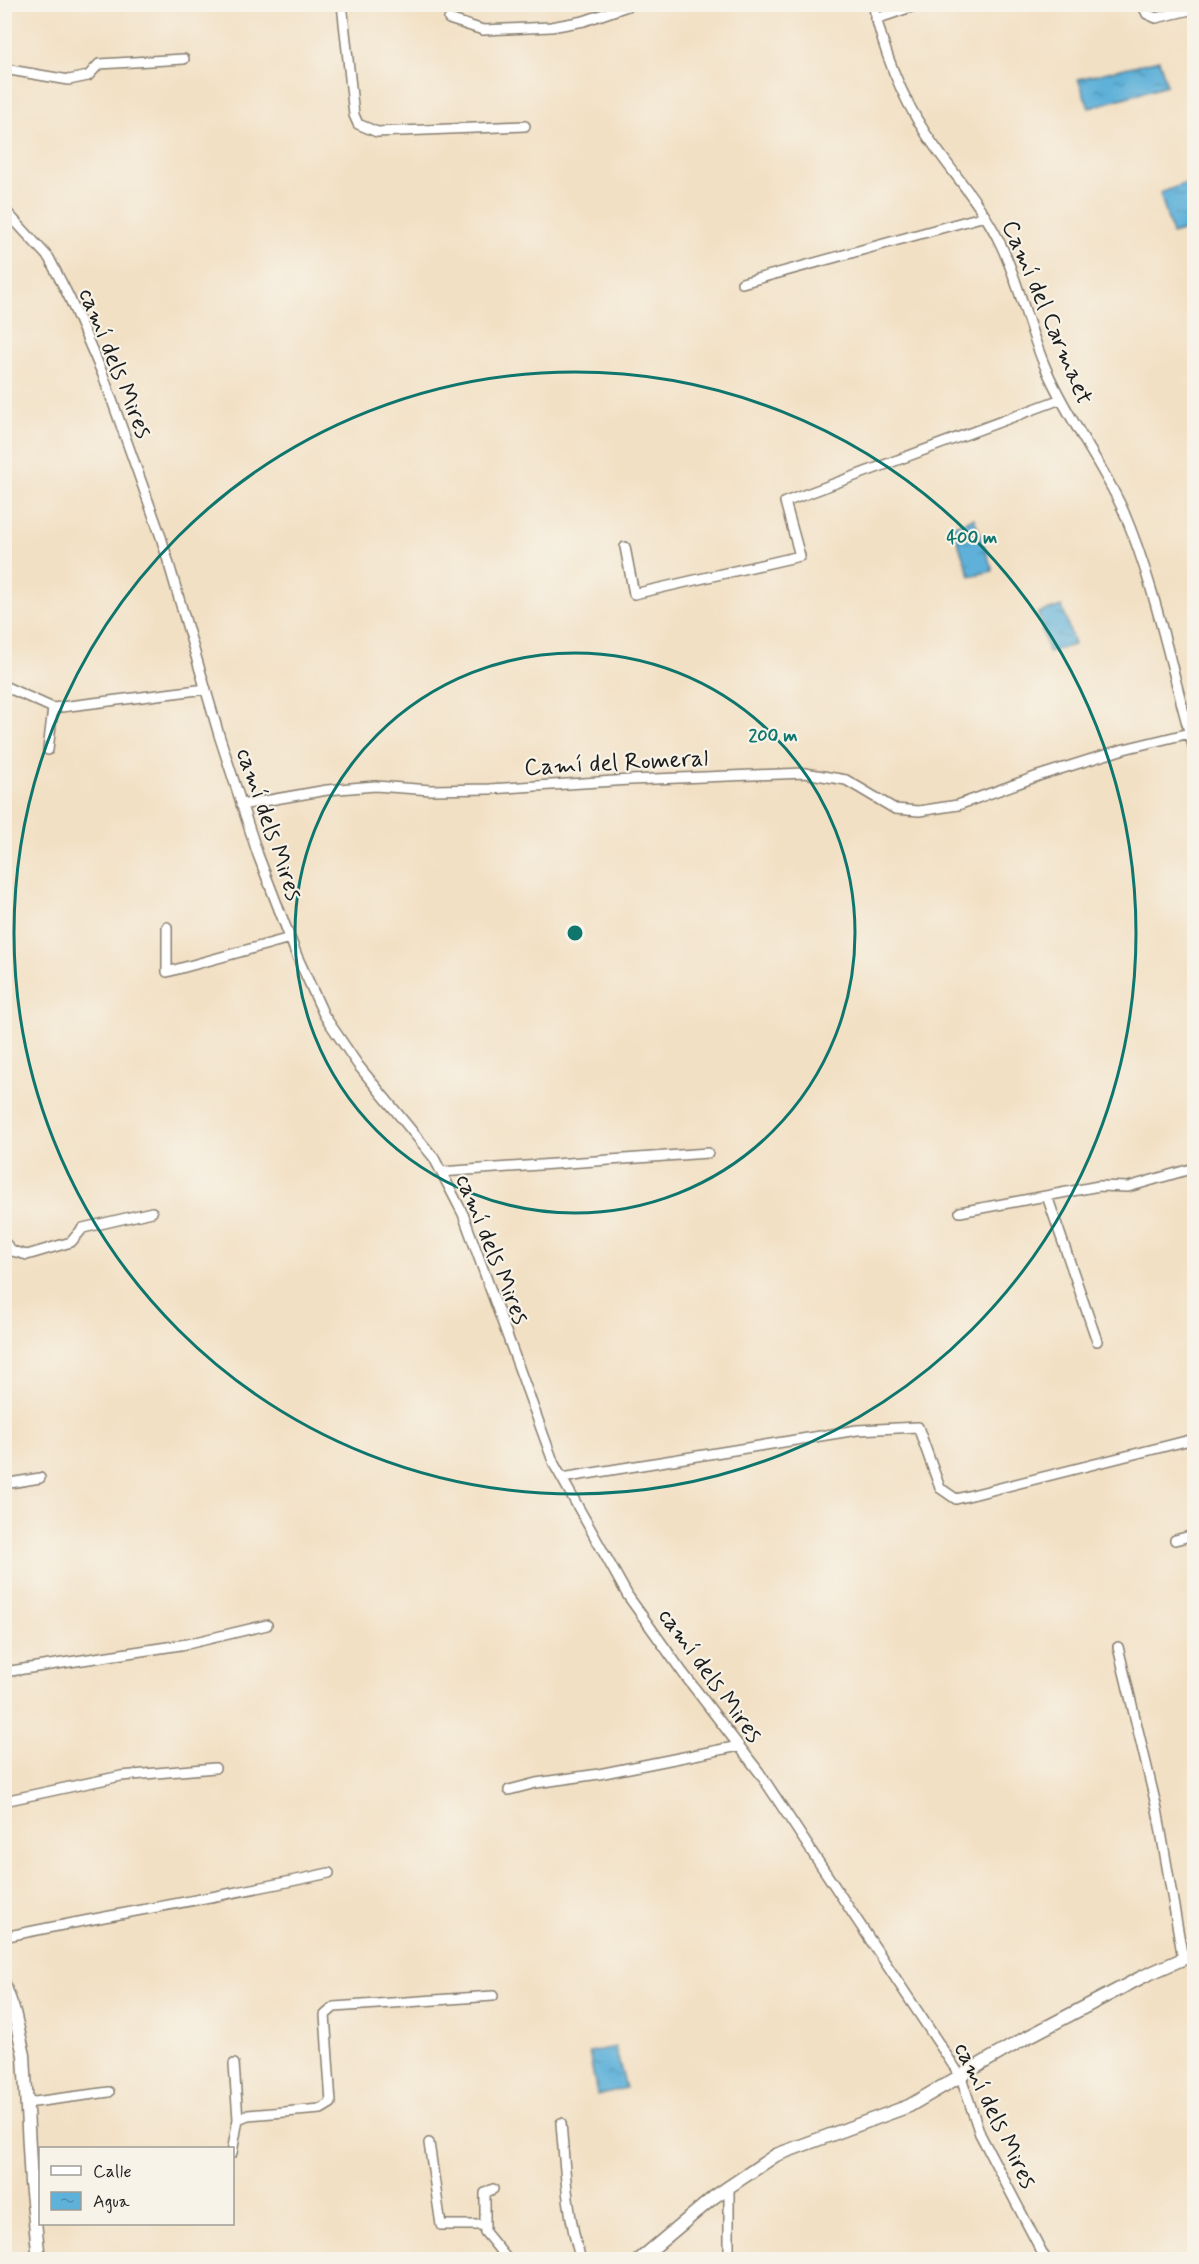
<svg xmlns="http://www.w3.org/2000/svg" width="1199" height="2264" font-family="Mynerve,sans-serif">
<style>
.water{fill:url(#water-ripples);stroke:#3d667a;stroke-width:1.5}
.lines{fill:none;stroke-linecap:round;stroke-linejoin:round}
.minor-casing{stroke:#877e70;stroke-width:12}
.secondary-casing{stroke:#877e70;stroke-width:15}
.minor{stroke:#fff;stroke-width:9}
.secondary{stroke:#fff;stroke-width:12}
.ring{fill:none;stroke:#0f766e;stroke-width:3}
.labels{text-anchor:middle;stroke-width:4.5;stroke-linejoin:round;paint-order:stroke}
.street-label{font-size:24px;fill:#1c1c1c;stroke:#f7f3e8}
.centre{fill:#0f766e;stroke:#f7f3e8;stroke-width:3}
.ring-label{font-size:18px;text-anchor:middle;font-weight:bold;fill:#0f766e;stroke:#f7f3e8;stroke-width:4.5;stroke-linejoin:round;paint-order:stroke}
</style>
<defs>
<pattern id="water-ripples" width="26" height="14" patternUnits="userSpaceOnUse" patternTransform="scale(1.5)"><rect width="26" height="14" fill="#5eb1d9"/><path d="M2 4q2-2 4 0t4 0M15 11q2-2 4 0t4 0" fill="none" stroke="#4d8faf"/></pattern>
</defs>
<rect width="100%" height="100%" fill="#f7f3e8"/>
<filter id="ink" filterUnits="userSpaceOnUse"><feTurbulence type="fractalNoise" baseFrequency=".0167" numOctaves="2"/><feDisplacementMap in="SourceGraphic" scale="12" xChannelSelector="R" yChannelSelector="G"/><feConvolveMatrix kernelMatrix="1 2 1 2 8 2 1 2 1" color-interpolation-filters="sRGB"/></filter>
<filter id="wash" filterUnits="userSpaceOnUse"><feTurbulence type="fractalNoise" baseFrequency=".008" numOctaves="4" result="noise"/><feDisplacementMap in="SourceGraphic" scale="24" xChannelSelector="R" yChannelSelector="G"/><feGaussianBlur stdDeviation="1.35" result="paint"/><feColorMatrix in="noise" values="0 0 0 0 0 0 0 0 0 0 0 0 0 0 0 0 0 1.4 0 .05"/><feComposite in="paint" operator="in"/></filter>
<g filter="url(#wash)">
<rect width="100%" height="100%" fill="#f2e0c4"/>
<path class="water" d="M1159,60L1167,85L1089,108L1078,79Z
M1194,180V227L1172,234L1160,193Z
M974,518L993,571L970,576L952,526Z
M1062,606L1074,645L1048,652L1038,613Z
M615,2047L626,2088L597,2095L589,2052Z"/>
</g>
<g filter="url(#ink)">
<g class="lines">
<g class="minor-casing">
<path id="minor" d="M342,4L354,115L358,124L377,132L525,126
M873,4C883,50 900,94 926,134C950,170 981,203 1000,243C1020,284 1028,329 1047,371C1068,419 1101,462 1123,510C1156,587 1171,670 1194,749
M1142,4L1147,14L1156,18L1194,9
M449,19L483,30L551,27L584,21L633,4
M876,19L920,4
M4,69L69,80L88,76L99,64L184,59
M4,209L49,258L69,297L103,375L161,537L219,735L258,855L297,956L324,1015L358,1065L434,1158L463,1214L554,1464L628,1596L683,1673L759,1772L961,2077L980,2134L1046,2260
M742,283L985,216
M625,547L634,594L800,556L785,502L1061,399
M4,686L53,708L206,689
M48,750L53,708
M241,805L327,790L375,786L431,790L490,789L630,780L805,773L846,780L895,809L919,811L958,805L1038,776L1124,749L1190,733
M167,927V972L290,938
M441,1172L708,1153
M1047,1196L1097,1341
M960,1212L1099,1186L1128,1187L1194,1168
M4,1242L12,1251L27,1255L71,1242L83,1228L152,1212
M562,1478L857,1430L918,1427L940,1488L956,1499L1194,1439
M4,1484L40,1478
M1175,1540L1194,1535
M1118,1647L1157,1809L1183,1959
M4,1672L187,1644L267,1625
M509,1790L536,1783L599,1774L739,1746
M4,1801L121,1776L215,1768
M4,1937C112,1914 221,1897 329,1873
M234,2064L238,2119
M27,2103L109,2092
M561,2123C565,2169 567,2216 581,2260
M429,2143L441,2225H485
M232,2153L238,2119L248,2115L321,2109L331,2103L325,2015L334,2007L493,1996
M493,2189L485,2193V2232L508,2260
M729,2260V2187"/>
</g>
<g class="secondary-casing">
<path id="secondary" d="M4,1984L14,2012L24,2055L31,2183L39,2260
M639,2260L714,2197L776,2155L909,2106L1022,2040L1144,1976L1194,1954"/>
</g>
<use href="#minor" class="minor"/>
<use href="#secondary" class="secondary"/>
</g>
</g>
<g class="ring">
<circle cx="575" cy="933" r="280"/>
<circle cx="575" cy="933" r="561"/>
</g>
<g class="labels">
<g class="street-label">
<text transform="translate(1048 312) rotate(67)" y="8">Camí del Carmaet</text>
<text transform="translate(116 363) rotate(68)" y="8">camí dels Mires</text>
<text transform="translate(616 762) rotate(-3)" y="8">Camí del Romeral</text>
<text transform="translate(270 824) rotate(71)" y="8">camí dels Mires</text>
<text transform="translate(493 1249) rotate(68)" y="8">camí dels Mires</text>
<text transform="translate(711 1675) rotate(54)" y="8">camí dels Mires</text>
<text transform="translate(996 2115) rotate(64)" y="8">camí dels Mires</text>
</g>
</g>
<circle cx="575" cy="933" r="9" class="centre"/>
<g class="ring-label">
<text x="972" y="543">400 m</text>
<text x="773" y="741">200 m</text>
</g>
<rect width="1199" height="2264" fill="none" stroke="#f7f3e8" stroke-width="24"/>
<rect x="39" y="2147" width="195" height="78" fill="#f7f3e8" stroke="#9f9d96" stroke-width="1.5"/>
<rect x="51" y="2166" width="30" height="9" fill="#ffffff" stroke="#9f9d96" stroke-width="1.5"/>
<text x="93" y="2177" font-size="18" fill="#1c1c1c">Calle</text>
<rect x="51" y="2192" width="30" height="18" fill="url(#water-ripples)" stroke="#9f9d96" stroke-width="1.5"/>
<text x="93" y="2207" font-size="18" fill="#1c1c1c">Agua</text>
</svg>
